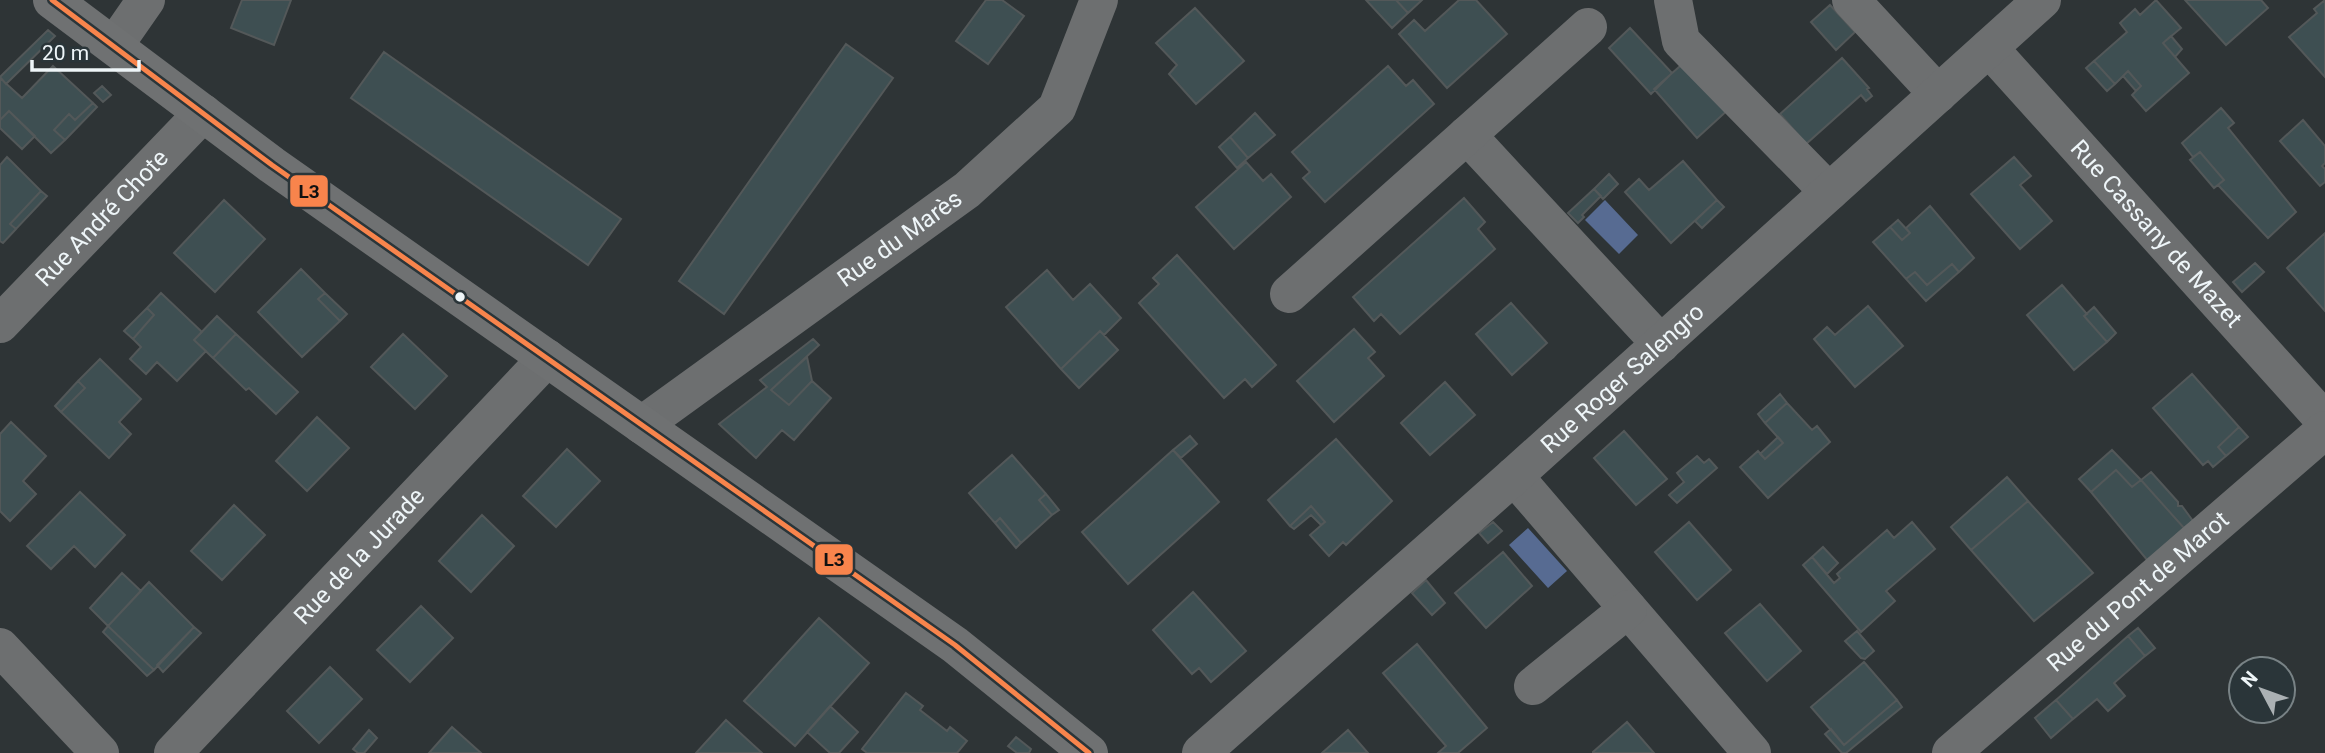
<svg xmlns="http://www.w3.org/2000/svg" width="2325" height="753" font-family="Roboto,sans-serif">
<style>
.water{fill:#576b92}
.building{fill:#3e4f52;stroke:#535859;stroke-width:2}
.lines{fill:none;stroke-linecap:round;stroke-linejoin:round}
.street{stroke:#6d6f70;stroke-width:38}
.secondary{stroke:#6f7172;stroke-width:38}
.bus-1-casing{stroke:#2a3539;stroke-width:10}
.bus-1{stroke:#f8844c;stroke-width:5}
.bus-dot{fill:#eef5f8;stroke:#2a3539;stroke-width:2.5}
.labels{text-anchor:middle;stroke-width:6;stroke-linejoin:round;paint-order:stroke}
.street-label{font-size:24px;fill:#eef5f8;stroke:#2a3539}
.line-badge{stroke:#2a3539;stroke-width:2.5}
.pale-badge-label{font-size:19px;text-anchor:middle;font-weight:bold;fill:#111}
</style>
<rect width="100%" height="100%" fill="#2e3436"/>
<path class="water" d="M1605,200L1638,235L1619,254L1585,220Z
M1528,528L1567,571L1548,588L1509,545Z"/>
<path class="building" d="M242,0H291L274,45L231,28Z
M986,0H1002L1024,16L988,64L956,41Z
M1366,0H1396L1408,13L1392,28Z
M1396,0H1422L1408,13Z
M1459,0H1476L1507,34L1447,88L1399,34L1414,20L1425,31Z
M2156,0L2181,28L2163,43L2189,73L2146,111L2132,95L2141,86L2128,71L2115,84L2094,61L2127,32L2120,23L2135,9L2140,15Z
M2185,0H2261L2268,8L2226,45Z
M2325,0V77L2289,37L2317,13L2314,9Z
M1830,5L1855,32L1836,50L1811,22Z
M1195,8L1244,61L1196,104L1169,74L1177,65L1156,43Z
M1630,28L1672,73L1651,94L1609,48Z
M48,30L55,36L6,84L0,77Z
M2171,36L2182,49L2175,57L2163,43Z
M846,44L893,78L724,314L679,281Z
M384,52L621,219L588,265L351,98Z
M1842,58L1869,88L1867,89L1872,96L1866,101L1861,95L1806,144L1780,114Z
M1687,60L1730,108L1697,138L1654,89Z
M2094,61L2115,84L2107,91L2086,68Z
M53,66L93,103L75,120L69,114L54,130L65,140L51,153L9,111L0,120V78L22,98Z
M1388,66L1406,86L1413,80L1434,104L1325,202L1303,178L1310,172L1292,152Z
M2128,71L2141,86L2136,91L2123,76Z
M102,86L111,95L103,102L94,93Z
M93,103L97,107L65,140L54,130L69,114L75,120Z
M2221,108L2234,123L2228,128L2296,212L2268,238L2218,185L2224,180L2200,152L2193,157L2182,143Z
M9,111L35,136L22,149L0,128V120Z
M1255,113L1275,135L1248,158L1230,137Z
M2303,120L2325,146V163L2322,166L2325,169V182L2320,186L2280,141Z
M1230,137L1248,158L1237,168L1219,147Z
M2200,152L2224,180L2214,188L2190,160Z
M7,157L41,191L10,224L16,229L3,243L0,241V165Z
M2014,157L2031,176L2020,185L2052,221L2020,249L1971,194Z
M1683,161L1717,200L1671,243L1625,192L1639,179L1649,190Z
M1246,162L1263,181L1271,174L1291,197L1234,249L1196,207Z
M1609,174L1618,184L1603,199L1594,189Z
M1594,189L1601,196L1582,215L1584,217L1578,223L1568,213Z
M41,191L47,196L16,229L10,224Z
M1464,198L1485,222L1478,229L1495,249L1400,334L1381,314L1374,321L1353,297Z
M224,200L265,239L215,292L174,253Z
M1717,200L1724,207L1702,228L1695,221Z
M1930,206L1974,258L1959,272L1952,264L1927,285L1915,272L1906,279L1873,242L1890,227L1902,240L1910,233L1906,228Z
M1898,220L1910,233L1902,240L1890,227Z
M2325,233V311L2287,268Z
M1177,255L1276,365L1252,387L1245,379L1224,398L1139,303L1159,284L1153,278Z
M2255,263L2264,272L2242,292L2233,282Z
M1952,264L1959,272L1926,301L1906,279L1915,272L1927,285Z
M301,269L325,293L318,299L340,321L302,357L258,312Z
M1047,270L1073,300L1090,284L1121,318L1104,335L1100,331L1061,369L1006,307Z
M2062,285L2087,314L2084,316L2107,342L2074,370L2027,315Z
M161,293L202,332L194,340L206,351L177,381L157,362L146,374L130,359L141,347L133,339L154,315L147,308Z
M325,293L347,314L340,321L318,299Z
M1511,303L1547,343L1512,375L1476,334Z
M1868,306L1903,346L1855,387L1814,339L1827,327L1835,335Z
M2094,307L2116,333L2107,342L2084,316Z
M147,308L154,315L133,339L124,331Z
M217,316L236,334L213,358L194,340Z
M1354,329L1375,352L1368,358L1384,376L1334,422L1297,381Z
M1100,331L1118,350L1079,388L1061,369Z
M236,334L298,392L276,414L249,388L246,390L213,358Z
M403,334L447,376L415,409L371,367Z
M813,339L819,345L771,390L789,405L812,381L831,398L794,440L782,430L756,458L719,424L767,387L760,380Z
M807,357L812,381L789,405L771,390Z
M100,359L141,399L119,422L131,434L109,458L61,412L85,388L78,381Z
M2192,374L2239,427L2218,447L2226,456L2213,467L2208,461L2203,465L2153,408Z
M78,381L85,388L61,412L55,406Z
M1445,382L1475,415L1430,455L1401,423Z
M1780,394L1787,403L1765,423L1758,414Z
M1787,403L1812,430L1817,426L1830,442L1768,498L1740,467L1758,451L1765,459L1783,443L1765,423Z
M317,417L349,448L307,491L276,461Z
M11,422L46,456L23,481L36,494L10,521L0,511V434Z
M2239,427L2248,437L2226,456L2218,447Z
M1624,431L1667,479L1636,505L1594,458Z
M1190,436L1197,444L1181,458L1173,450Z
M1778,437L1783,443L1765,459L1760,454Z
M1336,439L1392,501L1346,545L1343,542L1329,556L1310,535L1325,522L1311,506L1290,526L1268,500Z
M567,449L600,481L556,527L523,496Z
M1173,450L1219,502L1128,584L1082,532Z
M2112,450L2141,480L2132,487L2116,470L2091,492L2079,479Z
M1012,455L1046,494L1039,500L1052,515L1021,543L1000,518L995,523L969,493Z
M1697,456L1704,463L1709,459L1717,468L1677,503L1669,495L1684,482L1677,473Z
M2116,470L2132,487L2141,480L2184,528L2148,561L2091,492Z
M2151,472L2178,502V506H2182L2193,521L2184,528L2141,480Z
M2007,477L2028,501L1971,550L1951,527Z
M80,492L125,535L95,567L74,546L51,569L27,546Z
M1046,494L1059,510L1052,515L1039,500Z
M2028,501L2093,573L2034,621L1971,550Z
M234,505L265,535L222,580L191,551Z
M1311,506L1325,522L1321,525L1311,515L1294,529L1290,526Z
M482,515L514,546L471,592L439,561Z
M1000,518L1021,543L1016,548L995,523Z
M1493,522L1502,531L1488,543L1479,533Z
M1689,522L1731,570L1697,600L1655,552Z
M1912,522L1935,549L1886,591L1895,601L1861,632L1803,565L1812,557L1834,583L1840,578L1837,574L1887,530L1894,538Z
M1823,547L1838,563L1827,574L1812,557Z
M1503,552L1532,586L1486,628L1455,593Z
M122,573L141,591L108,626L90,608Z
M1426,580L1445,603L1432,615L1412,593Z
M149,582L194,627L154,670L108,626Z
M1193,592L1246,651L1211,682L1199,668L1192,674L1153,630Z
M1760,604L1801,651L1767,681L1725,633Z
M421,606L453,638L410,682L377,650Z
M819,618L869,663L795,746L744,701Z
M108,626L154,670L147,676L103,632Z
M194,627L201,633L163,672L157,665Z
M2138,628L2155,648L2145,656L2128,636Z
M1857,631L1874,651L1865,659L1861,658L1845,641Z
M2128,636L2145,656L2114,683L2125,696L2108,711L2097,699L2073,719L2056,700Z
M1417,644L1487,728L1458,753H1438L1446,746L1383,673Z
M1864,662L1897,700L1844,745L1811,707Z
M330,667L362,699L319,743L287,711Z
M906,693L923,706L920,710L947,731L950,727L967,741L957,753H867L862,749Z
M1897,700L1902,707L1846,753H1842L1825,734L1831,729L1844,745Z
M2056,700L2073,719L2051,738L2035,718Z
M830,706L858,732L839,753H830L807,732Z
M726,720L762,753H696Z
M1627,722L1654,753H1593V752Z
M452,727L481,753H429Z
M369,730L377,738L364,753H358L353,749Z
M1348,730L1368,753H1322Z
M1016,737L1031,749L1029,753H1017L1008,746Z"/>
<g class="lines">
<g class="street">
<path d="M1673,0L1681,41L1829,192"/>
<path d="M1851,0L1938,94"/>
<path d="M114,46L146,0"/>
<path id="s1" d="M1989,48L2325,421"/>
<path d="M1467,135L1661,344"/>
<path d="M1289,294L1588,27"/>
<path id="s2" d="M0,324L203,113"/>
<path id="s3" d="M642,425L967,190L1057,108L1099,0"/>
<path d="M1514,476L1752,753"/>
<path d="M0,647L100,753"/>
<path d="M1533,686L1628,609"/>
<path id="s4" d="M173,753L547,358"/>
<path id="s5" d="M1201,753L1514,476L2042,0"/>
<path id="s6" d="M1951,753L2325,430"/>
</g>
<path class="secondary" d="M52,0L272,165L955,645L1089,753"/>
<g class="bus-1-casing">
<path id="bus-1" d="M52,0L272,165L955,645L1089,753"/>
</g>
<use href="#bus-1" class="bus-1"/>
</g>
<circle class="bus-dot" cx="460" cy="297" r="6"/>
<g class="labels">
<g class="street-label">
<text dy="8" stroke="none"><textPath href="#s2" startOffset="147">Rue André Chote</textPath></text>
<text dy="8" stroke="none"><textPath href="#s1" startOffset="250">Rue Cassany de Mazet</textPath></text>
<text dy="8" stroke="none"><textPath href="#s3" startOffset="318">Rue du Marès</textPath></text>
<text dy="8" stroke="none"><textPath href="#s5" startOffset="564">Rue Roger Salengro</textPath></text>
<text dy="8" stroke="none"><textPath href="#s4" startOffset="271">Rue de la Jurade</textPath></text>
<text dy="8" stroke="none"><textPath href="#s6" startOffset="247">Rue du Pont de Marot</textPath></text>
</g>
</g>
<g class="line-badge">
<rect x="289" y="174" width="40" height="34" rx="7" fill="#f8844c"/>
<rect x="814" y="543" width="40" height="33" rx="7" fill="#f8844c"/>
</g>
<g class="pale-badge-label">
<text x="309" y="198">L3</text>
<text x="834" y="566">L3</text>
</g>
<g transform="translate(2262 690) rotate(311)"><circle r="33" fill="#2a3539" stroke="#788285" stroke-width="2"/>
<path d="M0-5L12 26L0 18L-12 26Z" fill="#abb1b4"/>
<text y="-10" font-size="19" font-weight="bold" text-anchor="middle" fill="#eef5f8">N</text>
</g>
<path d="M32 60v10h107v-10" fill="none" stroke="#eef5f8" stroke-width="3.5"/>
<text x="42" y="60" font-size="21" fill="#eef5f8" stroke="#2a3539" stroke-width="5" paint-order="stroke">20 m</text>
</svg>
